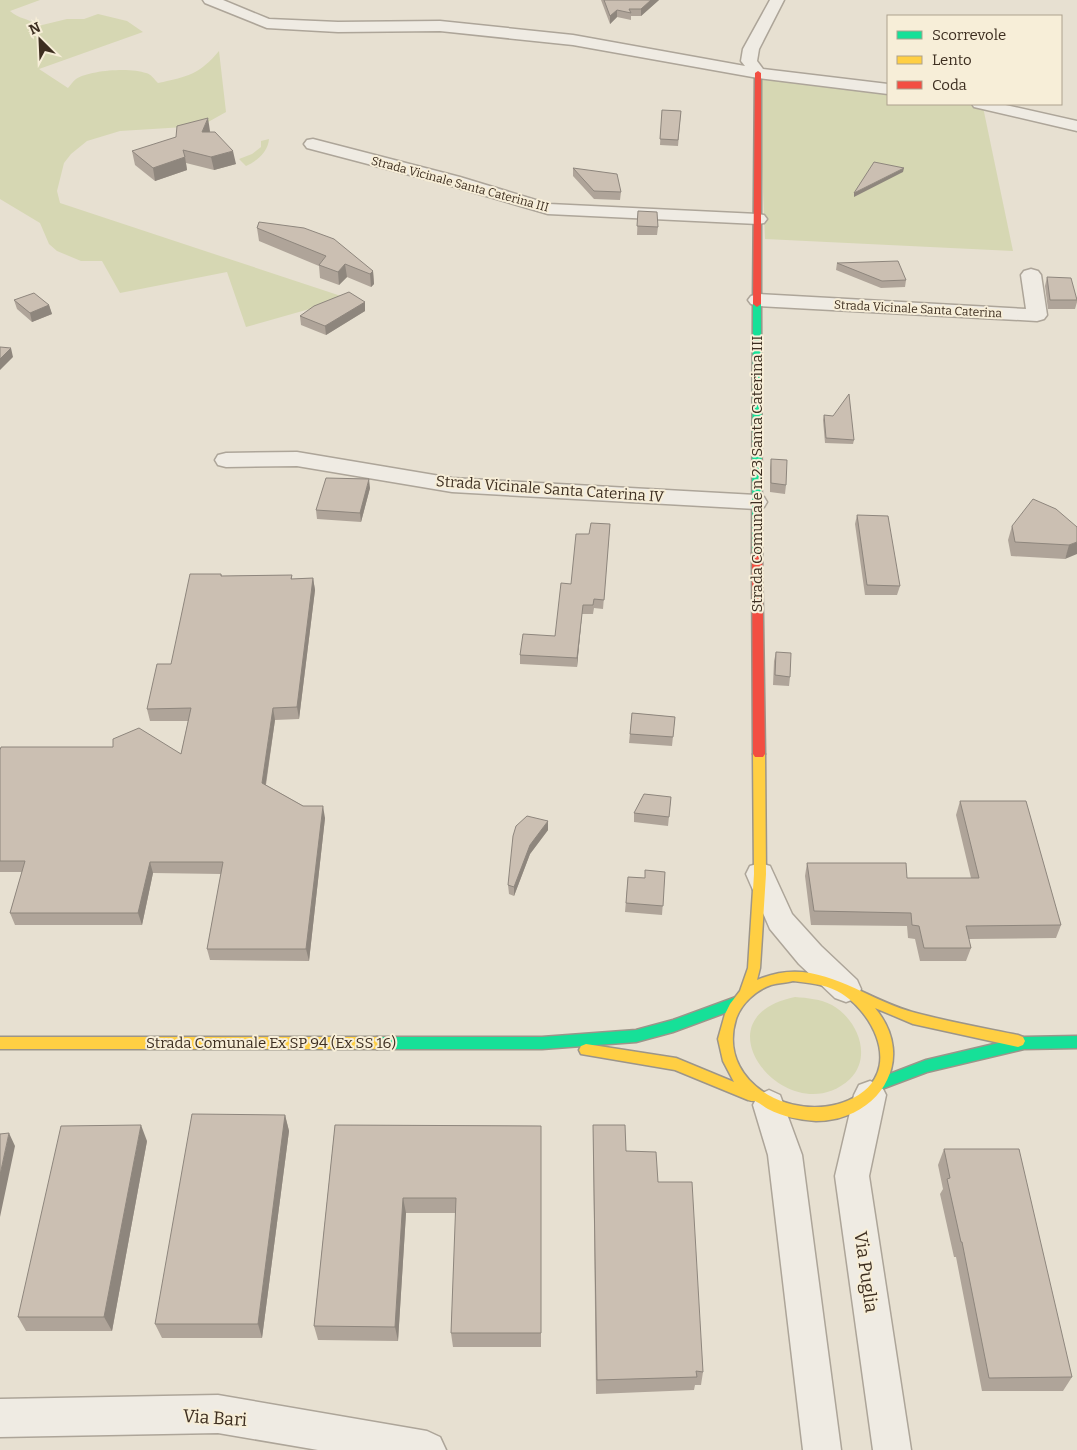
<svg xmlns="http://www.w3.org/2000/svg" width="1077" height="1450" font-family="Bitter,serif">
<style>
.green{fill:#d6d7b3}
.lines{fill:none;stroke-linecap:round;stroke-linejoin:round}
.street-casing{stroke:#ada599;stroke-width:3}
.fast-casing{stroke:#9c958a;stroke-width:3}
.slow-casing{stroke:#9c958a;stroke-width:3}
.jam-casing{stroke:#9c958a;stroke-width:3}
.street{fill:#efebe3;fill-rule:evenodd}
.fast{fill:#16e098;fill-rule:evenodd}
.slow{fill:#ffcf43;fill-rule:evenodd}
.jam{fill:#f24e42;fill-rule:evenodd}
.wall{fill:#afa499}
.shaded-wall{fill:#8e867d}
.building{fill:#cbbfb2;stroke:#8e867d}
.labels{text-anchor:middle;stroke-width:4;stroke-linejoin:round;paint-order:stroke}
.far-street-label{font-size:12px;fill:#3d2e20;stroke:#f7eed8}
.street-label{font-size:15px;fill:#3d2e20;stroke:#f7eed8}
.near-street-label{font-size:18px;fill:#3d2e20;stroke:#f7eed8}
</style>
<rect width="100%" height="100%" fill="#e7e0d1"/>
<path class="green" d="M0,0H40L10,11C18,19 29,18 38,26L67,19H84L98,14L127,21L143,32L39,69L68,88C70,86 73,81 76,79C89,70 131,67 146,73C151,74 154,79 158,83C187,77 200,74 219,51L226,112L201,126L120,131L87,141L71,154L64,163L57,191L60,203L341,296L313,308L246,327L227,272L120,293L102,261H81L57,251L49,244L40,223L0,199Z
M758,73L888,92V104H963L983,107L1013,251L765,239Z
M269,139C268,152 257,161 246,166L239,159L252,154L261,147V141Z
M795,997C808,998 820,999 832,1005C857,1019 873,1056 850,1079C790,1135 692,1018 795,997Z"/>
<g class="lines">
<g class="street-casing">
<path id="street" d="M203,0H223L269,19L338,22L440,21L573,35L745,66L741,61L743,49L770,0H784L759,49L757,61L763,69L888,84V94L758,78L573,45L440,31L338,32L267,28L205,3Z
M972,104H1001L1077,121V131L974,107Z
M313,139L460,177L549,204L758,214L764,215L767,219L764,223L758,224L548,214L448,185L307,148L304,144L307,140Z
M1031,269L1038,271L1041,275L1047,315L1044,319L1037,321L758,306L751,304L748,300L751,296L758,294L1026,309L1021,275L1024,271Z
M297,452L452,478L756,495L764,497L767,502L764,507L756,509L452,492L297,466L226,467L218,465L215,460L218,455L226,453Z
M760,863L770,866L792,914L821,946L857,980L861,989L857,998L846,1002L835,998L799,964L770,929L746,874L750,866Z
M870,1081L881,1085L886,1095L869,1176L911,1450H873L835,1176L854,1095L859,1085Z
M769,1090L780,1095L802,1155L841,1450H803L768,1155L753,1105L758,1095Z
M218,1395L427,1431L440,1437L446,1450H318L218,1433L0,1437V1399Z"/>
</g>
<g class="fast-casing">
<path id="fast" d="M757,301L761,304L762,553L757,556L752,553L753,304Z
M736,997L741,999L743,1003L741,1007L673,1032L636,1042L542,1049H377L372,1047L370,1043L372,1039L377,1037H542L636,1030L673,1020Z
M1077,1036V1048L1024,1049L927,1072L879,1090L874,1088L872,1084L874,1080L926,1060L1024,1037Z"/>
</g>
<g class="slow-casing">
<path id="slow" d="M759,750L763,751L765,754L766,874L760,968L757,980C817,953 861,999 916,1013C950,1022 984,1028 1018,1035L1023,1037L1025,1041L1023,1045L1018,1047L913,1024L875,1008C918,1059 879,1121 816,1121C800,1120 783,1117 768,1109C764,1107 760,1103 755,1101C753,1101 750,1101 748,1100L675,1070L581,1054L579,1050L581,1046L586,1044L676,1058L734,1082L723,1061L718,1039L725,1014L730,1004L740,991L748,968L754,874L753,754L755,751ZM793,981C808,983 824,984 837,991C870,1008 900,1062 864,1091C812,1132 714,1090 736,1019C741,1004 756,990 771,985C778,983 786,983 793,981Z
M0,1037H377L382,1039L384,1043L382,1047L377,1049H0Z"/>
</g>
<g class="jam-casing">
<path id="jam" d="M758,71L761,73V304L757,307L753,304L755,73Z
M757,550L762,553L765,754L763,757H755L753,754L752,553Z"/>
</g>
<use href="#street" class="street"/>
<use href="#fast" class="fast"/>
<use href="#slow" class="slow"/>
<use href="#jam" class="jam"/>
</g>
<path class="wall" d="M601,0H659L641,16H631V20L617,17L610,24Z
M662,110L681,111L678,146L660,145Z
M210,131V132L236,164L214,170L186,163L187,170L155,181L135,165L132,151Z
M573,168L621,192L620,200L594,199L573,176Z
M638,211L658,227L657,235H637Z
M257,228L373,271L374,284L371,287L347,277L339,285L320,278L319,266L259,241Z
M837,263L906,280L905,287L881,288L836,270Z
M1047,277L1077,298V302L1075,309H1048L1045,286Z
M14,300L49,305L52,314L32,322L17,309Z
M365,302V311L326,335L301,325L300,316Z
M824,415L854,440L853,444L825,443L823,420Z
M771,459L786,485L785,494L770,492V468Z
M370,488L361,522L317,519L316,510Z
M857,515L900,586L897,595H865L855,524Z
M610,524L603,609L594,608L593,614H582L577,667L520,664V655L555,636L589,534Z
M1012,526L1077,527L1065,559L1011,556L1008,540Z
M221,574L222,576L292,575V579L313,578L315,590L299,719L275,720L266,785L325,818L309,961L210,960L207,949L221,874L153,873L142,925H15L10,913L22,872H0V750L181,754L188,721H150L147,709Z
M776,652L790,677L789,686L773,685L774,661Z
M632,713L675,717L672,746L629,743Z
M671,797L668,826L634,822V813Z
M960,801L1061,925L1056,938L969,939L971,948L966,961H920L915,939L908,938L907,926L811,925L805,876L807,863L907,878H971L956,815Z
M527,816L548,830L530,854L514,896L509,894L508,885Z
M665,872L662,915L625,912L628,877L645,878Z
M285,1115L289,1131L262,1338H162L155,1324Z
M335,1125L541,1126V1347H453L451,1333L456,1213H406L398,1341L318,1340L314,1326Z
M593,1125L626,1151L658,1182L703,1372L701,1385H695L694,1390L596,1394L593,1141Z
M147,1141L112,1331H26L18,1317Z
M944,1149L1072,1377L1063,1391H982L956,1257H954L940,1194L943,1189L938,1165Z"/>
<path class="shaded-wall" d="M651,0H659L641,16V9Z
M617,10V17L610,24V16Z
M208,118L210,131L204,146L202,132Z
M233,151L236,164L214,170L211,157Z
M185,157L187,170L155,181L153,168Z
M904,168L903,172L854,197V193Z
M345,264L347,277L339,285L338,272Z
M373,271L374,284L371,287L370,274Z
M365,302V311L326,335L325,326Z
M49,305L52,314L32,322L30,313Z
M11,348L13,357L0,370V359Z
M369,479L370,488L361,522L360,513Z
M1077,542V554L1065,559L1069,545Z
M313,578L315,590L299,719L297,707Z
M583,605L582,614L577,667V658Z
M273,708L275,720L264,795L262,783Z
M323,806L325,818L309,961L306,949Z
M548,821V830L530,854L514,896V887L530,845Z
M150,862L153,873L142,925L138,913Z
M285,1115L289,1131L262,1338L258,1324Z
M141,1125L147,1141L112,1331L104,1317Z
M9,1133L15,1146L0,1217V1175Z
M403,1198L406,1213L398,1341L395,1327Z"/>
<path class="building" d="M604,0H651L641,9H629L631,13L617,10L610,16Z
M662,110L681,111L678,140L660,139Z
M208,118L202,132H215L233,151L211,157L183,150L185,157L153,168L132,151L176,137L177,126Z
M874,162L904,168L854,193Z
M573,168L617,174L621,192L594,191Z
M638,211L657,212L658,227L637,226Z
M259,222L304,228L334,239L373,271L370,274L345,264L338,272L319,265L326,256L257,228Z
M898,261L906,280L882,281L837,263Z
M1047,277L1071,278L1077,300H1050Z
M349,292L365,302L325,326L300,316L314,306Z
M34,293L49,305L30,313L14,300Z
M0,347L11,348L0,359Z
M849,394L854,440L826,438L824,415L833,416Z
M771,459L787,460L786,485L771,483Z
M326,478L369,479L360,513L316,510Z
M1033,499L1056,509L1077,527V542L1069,545L1015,542L1012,526Z
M857,515L888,516L900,586L867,585Z
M591,523L610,524L604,600L594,599L593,605H583L577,658L520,655L523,634L555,636L561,583L571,584L576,534H589Z
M190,574H221V576L292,575L291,579L313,578L297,707L273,708L262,783L303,806H323L306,949H207L223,862H150L138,913H10L25,861H0V750L1,747H113V739L139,728L181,754L191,708L147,709L157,664H171Z
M776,652L791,653L790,677L775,675Z
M632,713L675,717L673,737L630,734Z
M644,794L671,797L669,817L634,813Z
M960,801H1026L1061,925L966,926L971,948H924L919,926L912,925L911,913L814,911L807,863H906L907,878H979Z
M527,816L548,821L530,845L514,887L508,885L513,836L516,826Z
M645,870L665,872L663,906L626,903L628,877L645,878Z
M192,1114L285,1115L258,1324H155Z
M141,1125L104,1317H18L61,1126Z
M335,1125L541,1126V1333H451L456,1198H403L395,1327L314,1326Z
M593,1125H625L626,1151L656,1152L658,1182H692L703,1372L696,1371L697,1377L597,1380Z
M9,1133L0,1175V1134Z
M944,1149H1019L1072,1377L989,1378L962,1242H961L947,1179L950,1178Z"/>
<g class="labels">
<g class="far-street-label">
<text transform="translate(460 184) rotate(15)" y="4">Strada Vicinale Santa Caterina III</text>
<text transform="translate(918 309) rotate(3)" y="4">Strada Vicinale Santa Caterina</text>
</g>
<g class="street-label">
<text transform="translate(757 474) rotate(-90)" y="5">Strada Comunale n.23 Santa Caterina III</text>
<text transform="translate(550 489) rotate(4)" y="5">Strada Vicinale Santa Caterina IV</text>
<text x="271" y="1048">Strada Comunale Ex SP 94 (Ex SS 16)</text>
</g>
<g class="near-street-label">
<text transform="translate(866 1272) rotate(82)" y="6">Via Puglia</text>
<text transform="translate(215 1418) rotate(4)" y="6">Via Bari</text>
</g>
</g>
<rect x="887" y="15" width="175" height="90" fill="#f7eed8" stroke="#ada18e"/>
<rect x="897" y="31" width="25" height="8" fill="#16e098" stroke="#ada18e"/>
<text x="932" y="40" font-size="15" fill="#3d2e20">Scorrevole</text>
<rect x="897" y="56" width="25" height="8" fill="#ffcf43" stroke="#ada18e"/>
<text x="932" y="65" font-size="15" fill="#3d2e20">Lento</text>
<rect x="897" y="81" width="25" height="8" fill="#f24e42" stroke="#ada18e"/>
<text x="932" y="90" font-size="15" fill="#3d2e20">Coda</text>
<g transform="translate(40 40) rotate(336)" stroke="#f7eed8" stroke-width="4" paint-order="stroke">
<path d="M0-4L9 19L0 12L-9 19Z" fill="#3d2e20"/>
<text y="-8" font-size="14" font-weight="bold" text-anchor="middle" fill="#3d2e20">N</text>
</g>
</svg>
